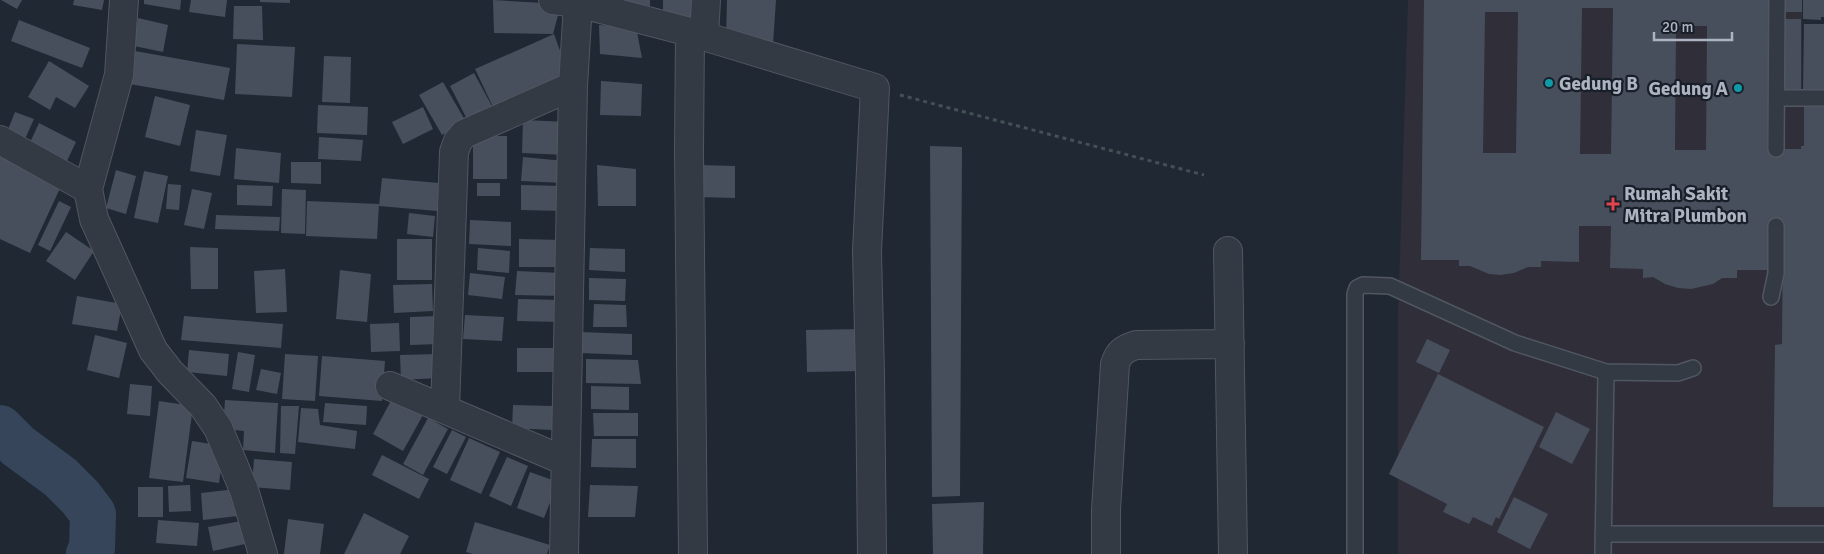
<svg xmlns="http://www.w3.org/2000/svg" width="1824" height="554" font-family="Signika,sans-serif">
<style>
.medical{fill:#2f2e39}
.lines{fill:none;stroke-linecap:round;stroke-linejoin:round}
.river{stroke:#37455b;stroke-width:46}
.building{fill:#474f5d;fill-rule:evenodd}
.lane-casing{stroke:#515762;stroke-width:18}
.street-casing{stroke:#515762;stroke-width:30}
.path{stroke:#425154;stroke-width:3;stroke-dasharray:4 4;stroke-linecap:butt}
.lane{stroke:#333a44;stroke-width:15}
.street{stroke:#333a44;stroke-width:28}
.culture-dot{fill:#0f9aa8;stroke:#191f28;stroke-width:2}
.health-dot{fill:#e0444e;stroke:#191f28;stroke-width:2}
.labels{text-anchor:middle;stroke-width:4.5;stroke-linejoin:round;paint-order:stroke}
.poi-label{font-size:19px;font-weight:bold;fill:#adb4c1;stroke:#191f28;text-anchor:start}
</style>
<rect width="100%" height="100%" fill="#202833"/>
<path class="medical" d="M1408,0H1802V90L1824,91V554H1398V318Z"/>
<g class="lines">
<path class="river" d="M0,428L18,446L60,477L81,498L93,514L92,548L89,554"/>
</g>
<path class="building" d="M1,0H22L17,9Z
M74,0H104L102,10L73,5Z
M144,0H181L180,10L144,4Z
M191,0H227L225,17L189,12Z
M260,0H290V3L260,2Z
M493,0L561,4L553,34L494,33Z
M604,0H650V6L603,4Z
M663,0H702L701,23L663,16Z
M727,0H776L773,44L726,36Z
M1424,0H1771L1769,149H1801V146H1804V102H1824V507H1773L1775,345L1782,344L1783,227L1769,226L1768,270H1737V278H1722L1713,284L1691,289L1678,288L1665,284L1653,277L1643,278V269L1610,268L1611,226H1579V262L1541,261V267H1528L1514,273L1500,275L1489,274L1470,266H1459V260H1421ZM1582,8H1613L1611,154H1580ZM1485,12H1518L1516,153H1483ZM1676,26H1707L1706,150H1675Z
M1783,0H1802V12H1783Z
M1803,0H1824V17H1821V20L1803,19Z
M234,6H262L263,40L233,39Z
M138,18L168,25L163,52L134,46Z
M1783,19H1801V90H1782Z
M19,20L90,48L82,68L11,41Z
M1804,24H1824V89H1803Z
M599,25L636,27L642,58L600,54Z
M554,34L568,73L493,107L475,69Z
M237,44L295,47L292,97L235,94Z
M135,51L230,68L224,100L129,84Z
M324,56L351,57L350,103L322,102Z
M49,61L89,86L75,108L56,97L50,110L28,97Z
M474,73L494,110L469,123L450,86Z
M601,81L642,84L641,116L600,115Z
M443,82L466,122L442,135L419,95Z
M155,96L190,105L180,146L145,137Z
M318,105L368,107L367,135L317,133Z
M423,107L433,129L403,144L392,122Z
M15,112L34,119L25,139L7,132Z
M523,120L568,122L566,155L522,153Z
M39,123L76,142L64,167L27,149Z
M196,130L227,135L220,176L190,171Z
M473,136H507V179H473Z
M319,137L363,140L361,161L318,159Z
M930,146L962,147L960,496L932,497Z
M236,148L281,153L279,183L234,179Z
M0,155L62,184L30,253L0,239Z
M523,157L565,161L563,183L521,181Z
M291,162H321V184L291,183Z
M597,165L636,169V206H598Z
M699,165L735,166V198L698,197Z
M116,170L136,176L126,214L106,208Z
M144,171L168,176L158,223L134,218Z
M382,178L439,183L437,211L379,206Z
M477,183H500V196H477Z
M168,184L181,185L179,210L166,209Z
M237,185L273,186L272,206L237,205Z
M521,185L564,186V211L521,210Z
M192,189L212,193L204,229L184,225Z
M282,189L306,190L305,234L281,233Z
M59,201L71,207L50,251L38,245Z
M307,201L379,204L377,239L306,236Z
M409,213L435,216L433,237L407,234Z
M216,215L280,217L279,231L215,229Z
M470,220L511,222V246L469,244Z
M66,232L94,251L75,280L46,261Z
M397,239H432V280H397Z
M519,239L564,240L563,267H519Z
M190,247L218,248V289H191Z
M478,248L510,251L509,273L477,270Z
M590,248L625,249V272L589,270Z
M285,269L287,312L256,313L254,271Z
M340,270L371,274L367,322L336,319Z
M517,271L562,273L563,296L515,295Z
M470,273L505,277L502,299L468,295Z
M589,278L626,279L625,301L589,300Z
M432,284L433,311L394,313L393,285Z
M77,296L122,304L117,331L72,324Z
M518,299L560,300V322L517,321Z
M594,304L626,305L627,327H593Z
M465,315L504,317L502,341L463,339Z
M184,316L283,324L281,348L181,340Z
M438,316L439,344L410,345V317Z
M399,323L400,351L371,352L370,324Z
M861,329L862,371L807,372L806,330Z
M580,332L632,334V355L580,353Z
M95,335L127,343L119,378L87,370Z
M1427,339L1450,350L1439,373L1416,362Z
M517,348H560V372H517Z
M189,350L229,354L227,376L187,372Z
M238,352L255,355L249,392L232,389Z
M285,354L318,356L315,401L282,399Z
M438,354V378L401,380L400,355Z
M322,356L385,361L382,401L319,396Z
M586,359L638,360L641,384L586,383Z
M261,369L281,373L277,394L256,390Z
M1438,374L1544,427L1499,519L1496,517L1492,526L1473,517L1469,524L1443,512L1447,504L1389,474Z
M130,384L152,386L150,416L127,414Z
M591,386L629,387V410L591,409Z
M393,397L423,415L403,451L373,434Z
M225,400L278,403L275,453L243,450L244,431L223,429Z
M159,401L193,406L183,482L149,478Z
M325,403L367,406L366,425L323,422Z
M513,405L552,406V430L512,428Z
M281,406H299L295,454L280,453Z
M301,408L318,409L320,425L357,431L355,449L298,442Z
M1556,412L1590,429L1572,464L1539,447Z
M593,413H638V436H594Z
M428,418L448,429L423,475L403,464Z
M452,430L466,437L447,474L433,467Z
M469,438L500,452L481,494L450,480Z
M592,439H636V468L591,467Z
M192,441L224,446L219,483L186,478Z
M382,455L429,479L419,499L372,475Z
M507,457L528,466L511,506L489,496Z
M254,459L292,462L290,490L252,487Z
M530,472L558,482L544,518L517,508Z
M190,485L191,511L169,512L168,486Z
M590,485L638,486L635,517H588Z
M138,487H163V517H138Z
M236,489L238,516L203,520L201,493Z
M1514,497L1548,514L1530,549L1497,532Z
M984,502L983,554H933L932,504Z
M364,513L409,536L400,554H344Z
M288,519L324,524L320,554H284Z
M158,520L199,523L197,546L156,543Z
M241,521L245,544L213,551L208,527Z
M475,522L550,545L547,554H473L466,552Z"/>
<g class="lines">
<g class="lane-casing">
<path id="lane" d="M1777,98H1824
M1776,149L1777,0
M1771,297L1776,273V226
M1603,534H1824
M1355,554V294L1357,288L1363,285L1390,286L1515,343L1606,372
M1603,554L1606,372L1678,373L1693,368"/>
</g>
<g class="street-casing">
<path id="street" d="M124,0L119,75L88,189L94,219L153,350L170,372L203,406L218,428L244,490L263,554
M553,0L578,3L690,32L875,88L867,251L870,374L872,554
M690,32L689,151L693,554
M704,36L706,0
M0,140L88,189
M1228,251L1233,554
M390,386L565,461
M445,409L454,152L458,141L464,134L573,86
M564,554L573,86L578,3
M1106,554V510L1115,364C1119,352 1124,349 1136,345L1230,344"/>
</g>
<path class="path" d="M900,95L1204,175"/>
<use href="#lane" class="lane"/>
<use href="#street" class="street"/>
</g>
<g class="culture-dot">
<circle cx="1549" cy="83" r="5"/>
<circle cx="1738" cy="88" r="5"/>
</g>
<path class="health-dot" d="M1610.5 196.5h5v5h5v5h-5v5h-5v-5h-5v-5h5z"/>
<g class="labels">
<g class="poi-label">
<text x="1559" y="90">Gedung B</text>
<text x="1728" y="95" text-anchor="end">Gedung A</text>
<text x="1624" y="200">Rumah Sakit<tspan x="1624" dy="22">Mitra Plumbon</tspan></text>
</g>
</g>
<path d="M1654 32v8h78v-8" fill="none" stroke="#adb4c1" stroke-width="2.5"/>
<text x="1662" y="32" font-size="15" fill="#adb4c1" stroke="#191f28" stroke-width="4" paint-order="stroke">20 m</text>
</svg>
